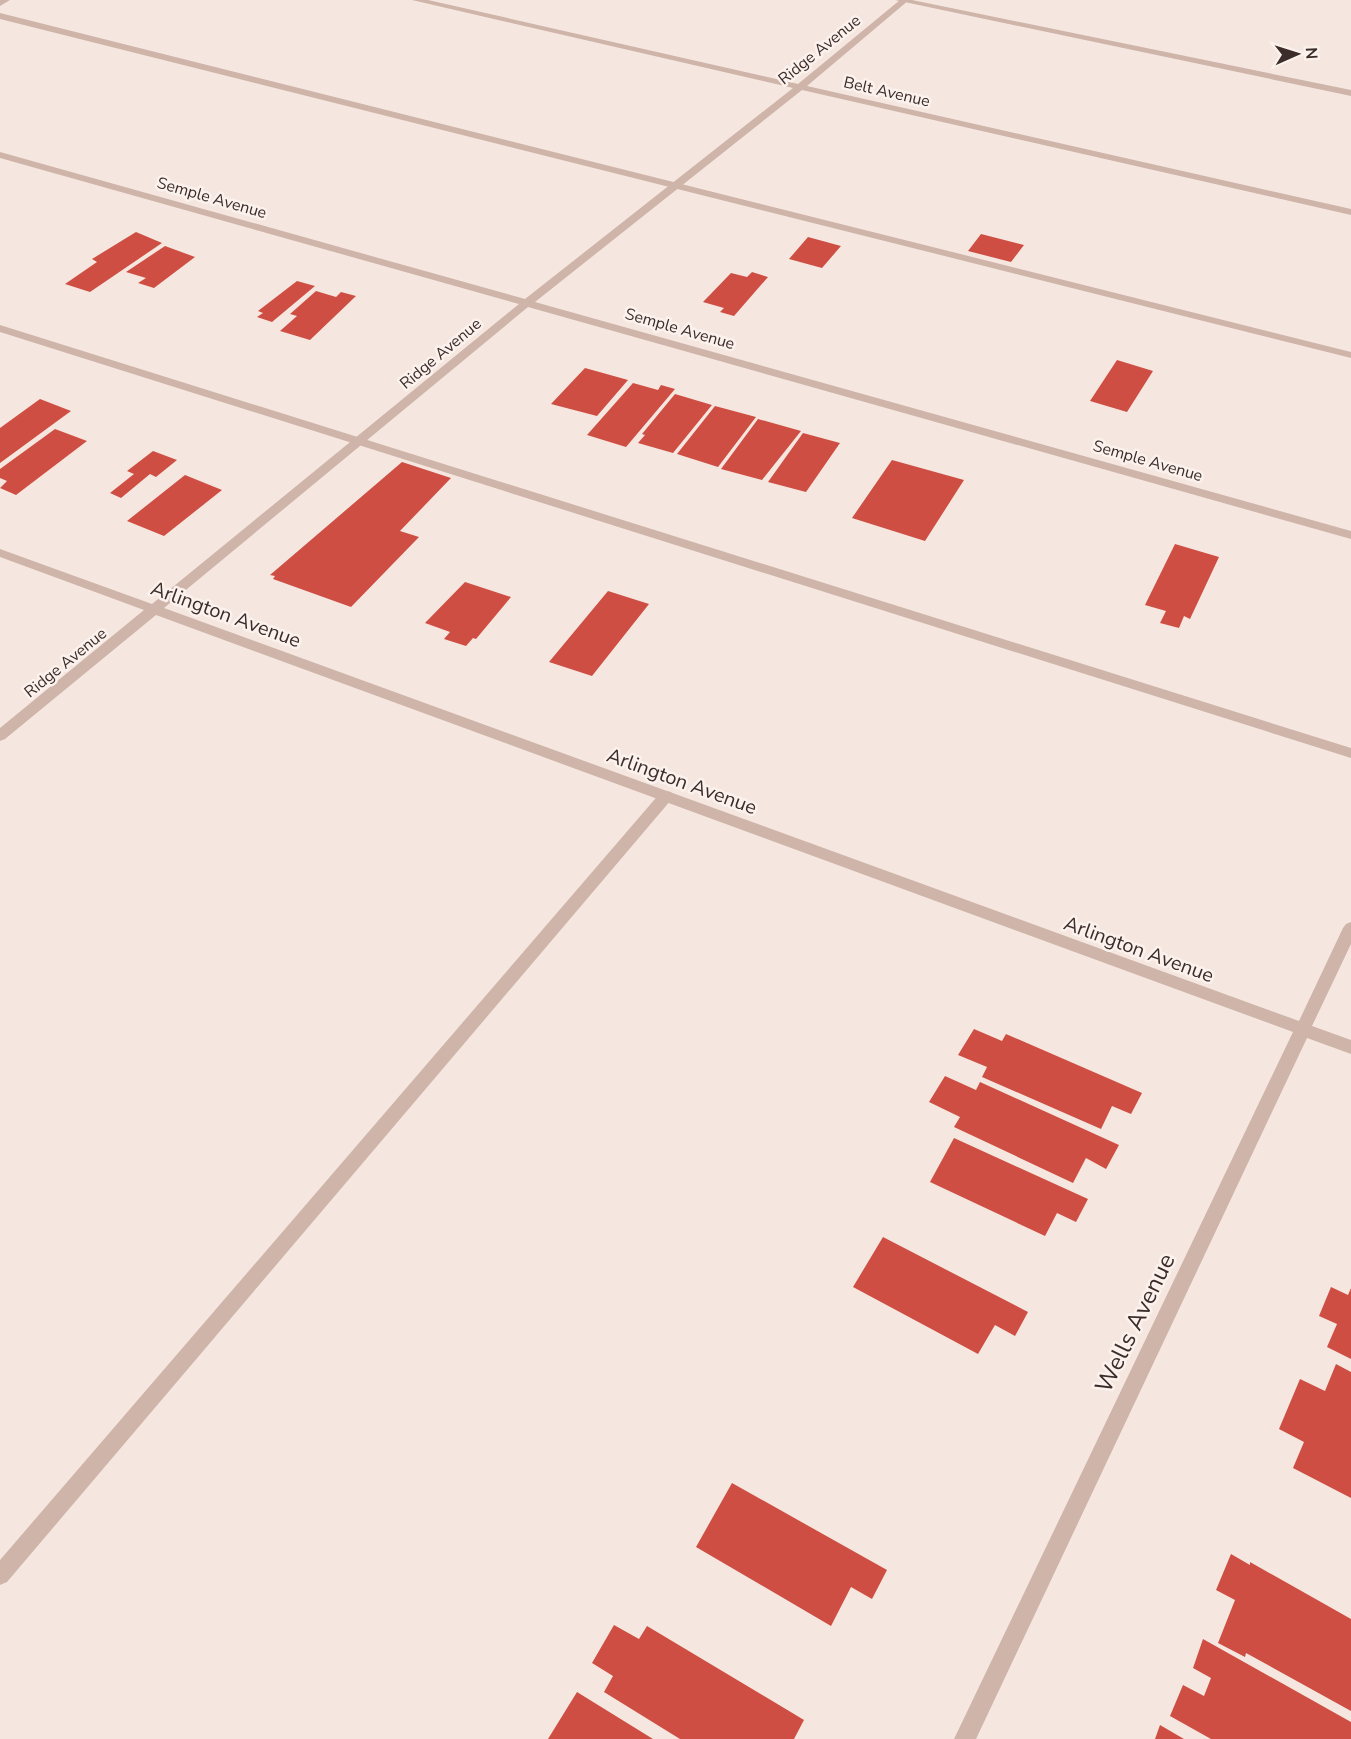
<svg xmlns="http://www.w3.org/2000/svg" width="1351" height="1739" font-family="'Nunito Sans',sans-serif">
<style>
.building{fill:#cf4e43}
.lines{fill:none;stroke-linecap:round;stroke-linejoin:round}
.lane{fill:#cfb4aa;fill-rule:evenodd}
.street{fill:#cfb4aa;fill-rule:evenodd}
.labels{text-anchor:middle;stroke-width:5;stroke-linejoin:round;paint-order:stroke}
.far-street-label{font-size:16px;fill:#3c2c2a;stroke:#fcf2ed}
.street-label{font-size:20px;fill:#3c2c2a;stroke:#fcf2ed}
.near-street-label{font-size:24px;fill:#3c2c2a;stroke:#fcf2ed}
</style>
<rect width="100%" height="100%" fill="#f5e7df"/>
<path class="building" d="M136,232L162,243L90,292L65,284L97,262L92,259Z
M981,234L1024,245L1011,262L968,251Z
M808,237L841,246L822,268L789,259Z
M165,246L195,257L154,288L138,283L146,278L126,272Z
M752,272L768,277L734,316L720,312L724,308L703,302L731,273L747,277Z
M297,281L315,286L272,322L257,317L263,313L258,311Z
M316,291L336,297L341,292L356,296L310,340L280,331L297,316L290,314Z
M1117,360L1153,371L1127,412L1090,401Z
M585,368L628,380L597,416L551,404Z
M633,383L658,390L661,385L675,389L626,447L587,435Z
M675,394L712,405L673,453L638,443L645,435L642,434Z
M40,399L71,411L0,463V428Z
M715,406L756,417L718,467L677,454Z
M758,419L801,431L762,480L721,469Z
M55,429L87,441L16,495L0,488L7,481L0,478V469Z
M803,433L840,443L806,492L768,482Z
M153,451L177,460L156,477L150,474L121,498L110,493L134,474L127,471Z
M892,460L964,480L925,541L852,518Z
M402,462L451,478L400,531L419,537L351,607L273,579L275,576L270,575Z
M185,475L222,490L164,536L127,521Z
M1175,544L1219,557L1190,619L1184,616L1179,628L1160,623L1166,611L1145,605Z
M465,582L511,597L476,639L473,638L466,646L444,639L450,632L425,623Z
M608,591L649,604L592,676L549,662Z
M974,1029L1002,1041L1006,1034L1142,1093L1131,1114L1112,1106L1101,1129L982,1077L987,1067L958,1055Z
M945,1076L976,1090L980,1082L1119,1145L1106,1169L1086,1158L1073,1183L954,1127L960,1117L929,1102Z
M954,1138L1088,1199L1076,1222L1057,1213L1045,1236L930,1182Z
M883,1237L1028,1312L1015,1336L995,1325L978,1354L853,1287Z
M1331,1287L1348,1295L1351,1288V1359L1327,1347L1337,1324L1319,1316Z
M1336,1364L1351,1372V1498L1293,1468L1304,1442L1279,1429L1300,1379L1325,1391Z
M732,1483L887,1570L872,1599L851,1587L831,1626L696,1547Z
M1231,1554L1250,1565V1562L1351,1619V1711L1246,1653L1245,1657L1218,1643L1235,1600L1216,1590Z
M614,1625L639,1639L647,1626L804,1720L794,1739H680L604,1692L613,1676L592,1663Z
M1203,1639L1351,1722V1739H1211L1170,1716L1183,1685L1204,1696L1211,1678L1193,1668Z
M577,1692L653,1739H548Z
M1160,1725L1184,1739H1155Z"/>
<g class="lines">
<path class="lane" d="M895,0H912L1351,90V96Z
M0,13L1351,352V358L0,19Z
M0,325L1351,748V758L0,332Z
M666,791L671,792L673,796L671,800L7,1582L0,1585V1560L661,792Z"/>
<path class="street" d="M0,0H10L0,6Z
M412,0H428L798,84L900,0H909L807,86L1351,209V215L802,90L535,302L1351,531V539L528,307L164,608L1299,1021L1343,928L1346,924L1351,922V944L1312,1026L1351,1040V1054L1307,1038L976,1739H954L1293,1032L156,615L5,739L0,741V728L144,610L0,557V549L152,604L519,304L0,158V152L525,299L793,88Z"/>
</g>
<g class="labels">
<g class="far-street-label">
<text transform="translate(819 49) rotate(-39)" y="6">Ridge Avenue</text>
<text transform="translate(887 91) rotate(13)" y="6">Belt Avenue</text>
<text transform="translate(212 197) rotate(16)" y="6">Semple Avenue</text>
<text transform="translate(680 328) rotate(16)" y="6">Semple Avenue</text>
<text transform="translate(440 353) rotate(-40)" y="6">Ridge Avenue</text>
<text transform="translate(1148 460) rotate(16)" y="6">Semple Avenue</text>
<text transform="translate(65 662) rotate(-39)" y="6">Ridge Avenue</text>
</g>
<g class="street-label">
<text transform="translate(226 614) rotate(20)" y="7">Arlington Avenue</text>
<text transform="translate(682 781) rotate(20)" y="7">Arlington Avenue</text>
<text transform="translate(1139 949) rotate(20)" y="7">Arlington Avenue</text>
</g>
<g class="near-street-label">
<text transform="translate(1135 1323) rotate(-64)" y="8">Wells Avenue</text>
</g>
</g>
<g transform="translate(1297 54) rotate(87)" stroke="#fcf2ed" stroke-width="4.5" paint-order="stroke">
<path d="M0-4.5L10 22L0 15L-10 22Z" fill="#3c2c2a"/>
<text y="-9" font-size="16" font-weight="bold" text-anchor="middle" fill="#3c2c2a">N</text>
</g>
</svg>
